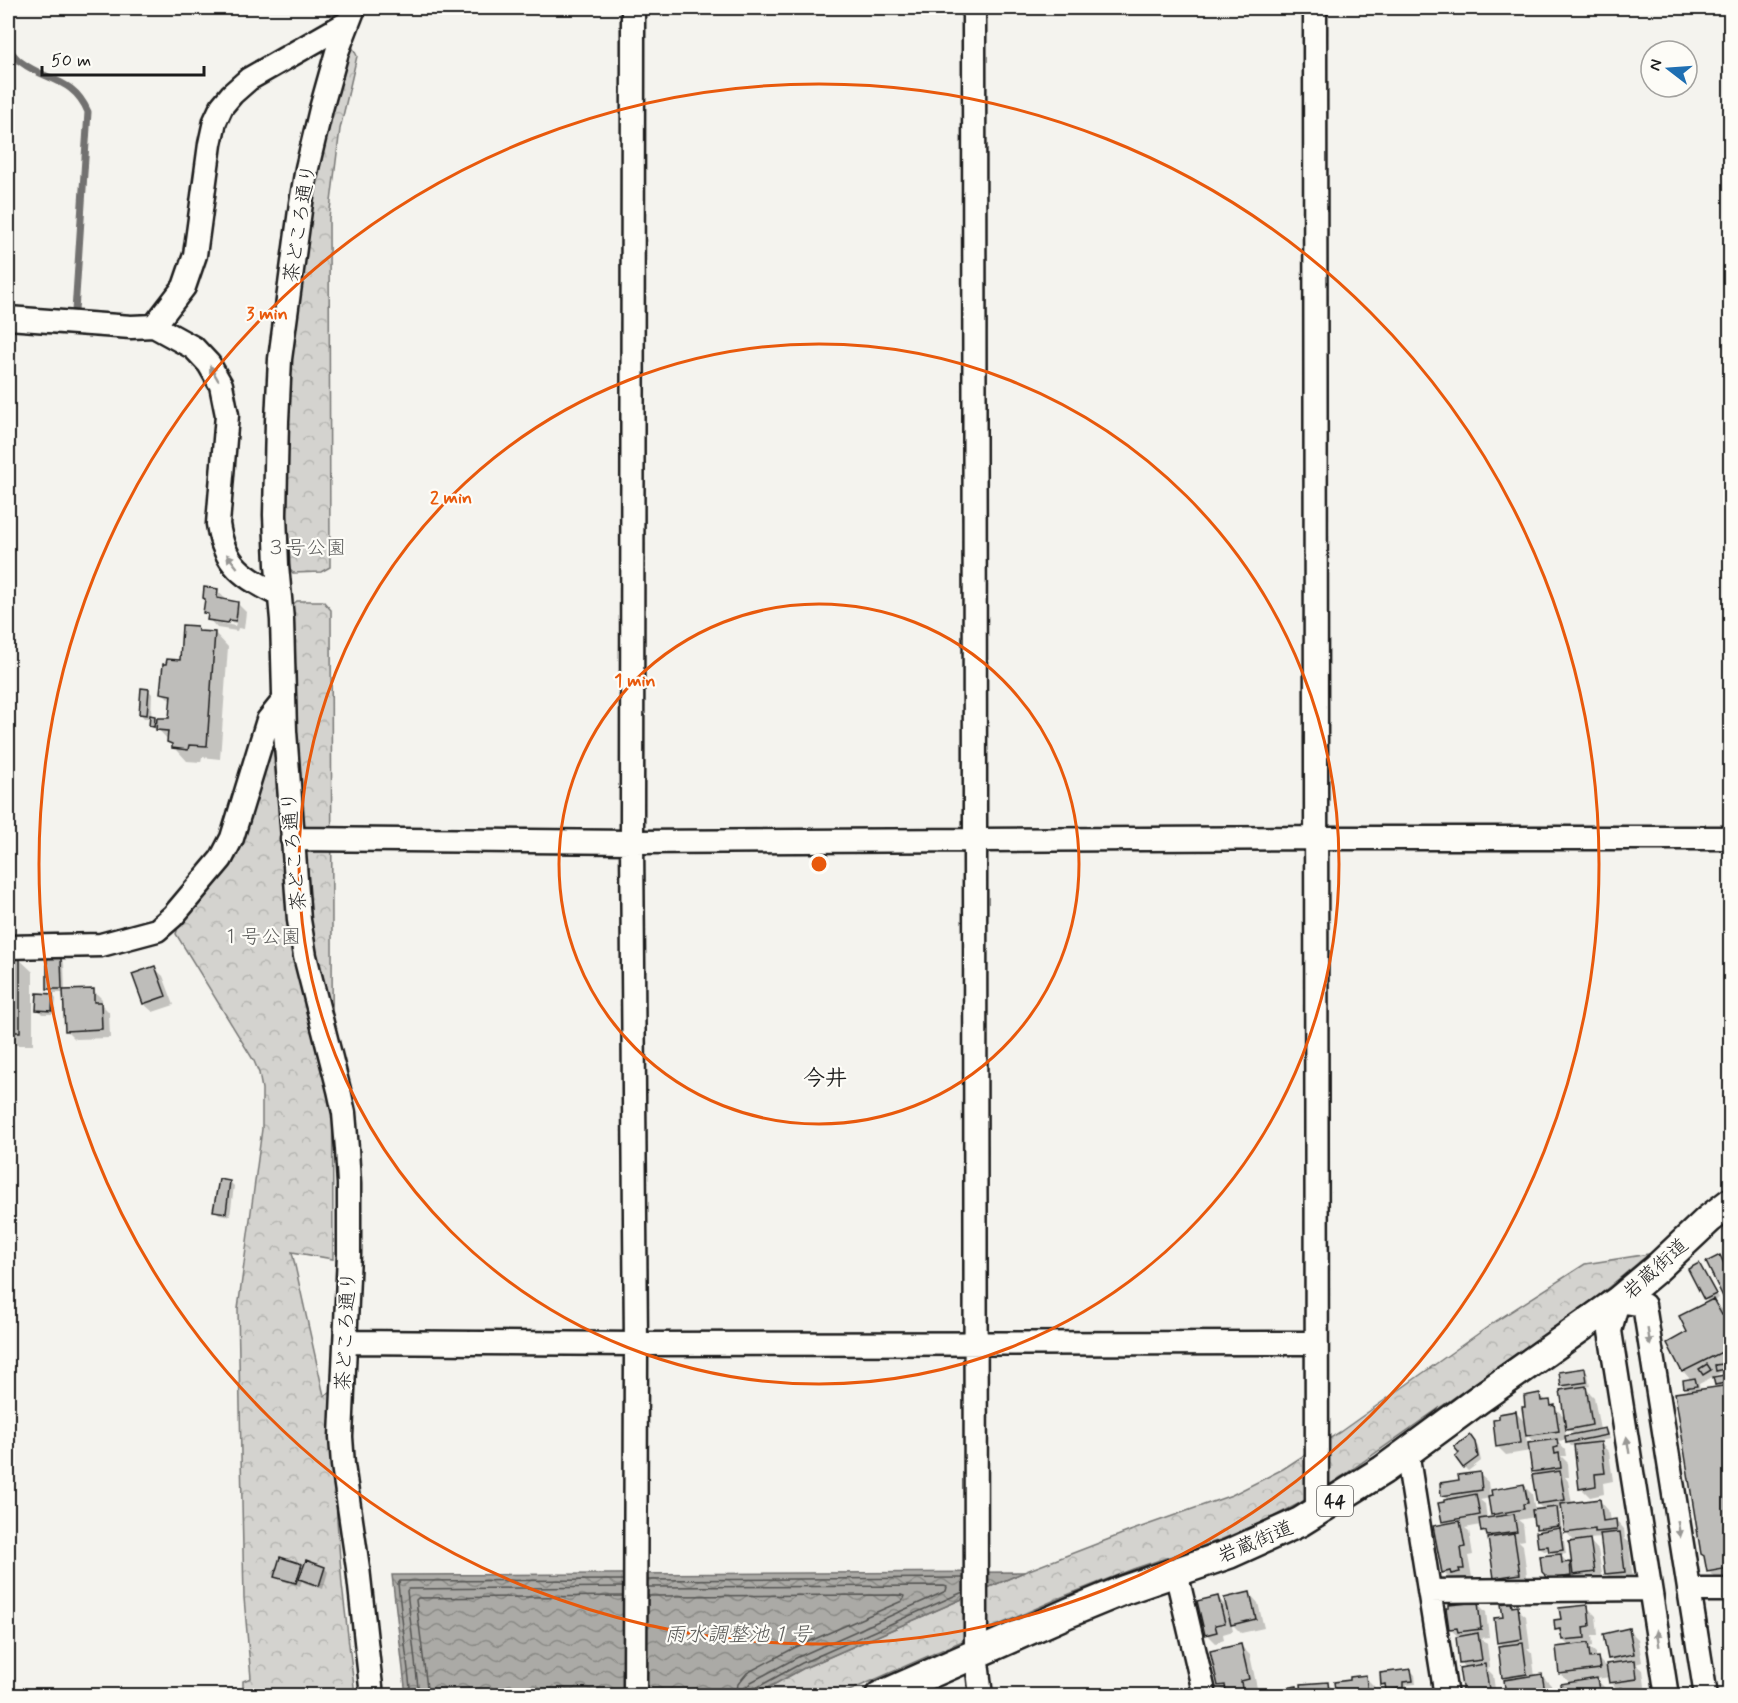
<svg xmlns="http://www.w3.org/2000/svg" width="1738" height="1703" font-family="Mynerve,'Klee One',sans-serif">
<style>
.forest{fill:url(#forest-crowns);stroke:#787876;stroke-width:1.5}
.water{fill:url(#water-waves);stroke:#72716f;stroke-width:1.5}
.shadow{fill:#0003;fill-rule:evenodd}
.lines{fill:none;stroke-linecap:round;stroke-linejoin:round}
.shore{stroke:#555553;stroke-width:1.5}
.stream{stroke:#72716f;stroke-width:7}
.building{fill:#bebdba;stroke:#1c1c1c;stroke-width:1.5}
.minor-casing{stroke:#1c1c1c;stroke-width:27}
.major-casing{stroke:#1c1c1c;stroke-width:33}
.minor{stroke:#fdfcf7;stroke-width:22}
.major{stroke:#fdfcf7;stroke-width:28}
.oneway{fill:#989794}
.ring{fill:none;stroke:#e8590c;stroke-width:3}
.labels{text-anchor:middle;stroke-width:4.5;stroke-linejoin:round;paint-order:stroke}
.shield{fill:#fdfcf7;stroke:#605f5e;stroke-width:1.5}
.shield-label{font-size:18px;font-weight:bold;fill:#1c1c1c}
.street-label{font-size:20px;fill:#1c1c1c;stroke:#fdfcf7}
.park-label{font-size:20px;fill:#5c5c5b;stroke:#fdfcf7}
.water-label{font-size:21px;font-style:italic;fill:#5c5c5a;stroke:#fdfcf7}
.quarter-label{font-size:22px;font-weight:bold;fill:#1c1c1c;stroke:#fdfcf7}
.centre{fill:#e8590c;stroke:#fdfcf7;stroke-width:3}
.ring-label{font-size:18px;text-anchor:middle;font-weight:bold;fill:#e8590c;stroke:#fdfcf7;stroke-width:4.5;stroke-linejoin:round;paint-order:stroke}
</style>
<defs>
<pattern id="forest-crowns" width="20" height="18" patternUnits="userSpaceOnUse" patternTransform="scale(1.5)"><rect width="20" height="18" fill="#d4d3cf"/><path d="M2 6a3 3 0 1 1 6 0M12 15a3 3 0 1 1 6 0" fill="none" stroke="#b5b5b1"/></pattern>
<pattern id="water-waves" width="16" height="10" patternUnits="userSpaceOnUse" patternTransform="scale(1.5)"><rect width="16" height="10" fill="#abaaa6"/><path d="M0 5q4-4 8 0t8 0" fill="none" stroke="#8a8a86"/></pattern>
</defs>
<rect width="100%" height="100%" fill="#f4f3ee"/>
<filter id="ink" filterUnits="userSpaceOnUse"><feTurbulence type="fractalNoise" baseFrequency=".0167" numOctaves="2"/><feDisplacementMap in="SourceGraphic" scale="12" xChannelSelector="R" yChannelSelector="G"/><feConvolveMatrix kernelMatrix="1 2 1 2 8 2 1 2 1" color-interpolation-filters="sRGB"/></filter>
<g filter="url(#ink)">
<path class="forest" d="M352,46L357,56L340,129L329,218L330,567L321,572L293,573L283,562V394L308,187L343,52Z
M297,601H323L331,610L333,1259L292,1252L324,1396L332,1392L337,1520L342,1585L355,1695H243V1681L251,1678L244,1598L238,1309L262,1129V1089L259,1073L254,1061L176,934L180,920L233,860L289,679L286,610Z
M1649,1254L1598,1296L1337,1480L1300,1503L1261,1523L1220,1540L1133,1569L1062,1597L840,1695L753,1696L804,1668L1024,1572L1130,1531L1232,1495L1283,1469L1340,1432L1496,1321L1585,1264Z"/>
<path class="water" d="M1024,1572L804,1668L753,1696L406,1695L392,1575Z"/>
<path class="shadow" d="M217,591L226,599L225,601L237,603L246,612L244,629L238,628L237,631L217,628L209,619V617L205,613ZM211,619L236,623L235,626L214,622Z
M197,628L201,632L215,633L228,647L220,759L202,757L201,762L187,761L159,730L155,729L151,725V718H144L141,714L148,690L152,694L151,717L157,720H170L172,702L162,692L181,661Z
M8,959H19L33,972V1045H8Z
M61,959L64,963L65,991L93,990L102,999V1005L109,1012L110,1038L75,1039L66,1030L65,993H53L49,989Z
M154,968L163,976L174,1005L153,1012L144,1004Z
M53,995L56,999L55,1014H42L38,1010Z
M230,1182L234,1186L230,1216L219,1214L215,1210Z
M8,1184L12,1188L11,1195L8,1194Z
M1720,1257L1730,1267V1307L1708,1262Z
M1699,1265L1703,1269L1719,1298L1713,1301L1727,1314L1730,1322V1372L1720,1373L1699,1384L1700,1391L1720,1388L1716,1384L1715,1378L1730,1375V1589H1726L1708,1571L1691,1392L1686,1388L1691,1380L1683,1371L1689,1333L1709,1303L1706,1299L1690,1270Z
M1584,1370L1588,1374L1590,1386L1584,1387L1594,1397L1600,1430H1605L1608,1433L1610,1439L1598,1441L1609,1452L1613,1481L1603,1483L1604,1494L1590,1497L1581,1488L1576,1445L1571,1446L1567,1440L1557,1441L1565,1450L1566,1456H1561L1568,1463L1569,1477H1565L1568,1481L1572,1504L1600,1501L1608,1510L1610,1521L1616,1520L1624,1529L1625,1539L1629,1542L1633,1580L1615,1582L1606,1574L1602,1538L1588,1539L1598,1550L1603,1580L1583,1583L1578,1578L1579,1585L1559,1587L1543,1571L1554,1556L1550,1550L1544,1551L1540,1547L1542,1532L1535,1524L1534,1517L1518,1520L1523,1524L1525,1540L1519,1541L1523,1545L1528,1583L1504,1586L1496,1578L1490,1539L1482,1531L1481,1525L1465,1528L1469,1531L1473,1555L1468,1556L1472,1577L1467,1578L1468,1581H1452L1443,1572L1447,1525L1443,1522L1448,1500L1443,1495L1460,1481L1479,1474L1488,1482L1490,1498L1524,1486L1532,1494L1535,1511L1544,1510L1538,1504V1476L1533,1471L1530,1451L1506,1455L1497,1446L1516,1413L1526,1423L1540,1395L1566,1418L1569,1391L1563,1385ZM1565,1426L1574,1435L1566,1437ZM1526,1434L1536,1444L1527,1445ZM1490,1498L1493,1514L1497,1518L1487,1519L1485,1504L1480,1500ZM1563,1510L1566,1532L1576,1543L1574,1569L1560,1555L1566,1554L1563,1533L1560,1530H1562L1560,1512L1558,1511Z
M1474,1441L1478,1447L1481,1461L1468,1471L1464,1467Z
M307,1562L325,1568L328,1572L323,1589L305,1583L302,1580L300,1586L280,1580L276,1576L301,1565L304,1568Z
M1250,1594L1258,1603L1264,1628L1241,1633L1231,1623L1233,1631L1223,1634L1224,1640L1216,1643L1207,1634L1218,1598L1229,1609Z
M1477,1603L1486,1612L1489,1637L1481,1638L1487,1644L1490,1668L1487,1669L1493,1675L1496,1696H1467L1464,1692L1466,1669L1461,1663L1460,1638L1450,1629Z
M1511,1604L1526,1616L1530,1648H1527L1532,1653L1535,1677L1542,1676L1551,1685L1552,1696H1508L1507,1681L1503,1677V1647L1499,1642L1505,1618Z
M1587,1607L1596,1616L1598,1635H1592L1593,1646L1589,1647L1596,1653V1657L1609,1670L1615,1664L1609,1658L1629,1630L1638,1639L1642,1662L1636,1664L1643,1670L1645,1687L1623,1691L1626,1696H1613L1618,1690L1611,1682L1610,1677L1596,1679L1605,1688L1607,1696H1564L1571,1684L1561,1674L1570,1647L1563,1640V1635L1557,1629L1562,1621Z
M1241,1646L1250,1655L1257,1688L1249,1690L1250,1696H1229L1219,1686Z
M1411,1671L1415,1675L1416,1684L1406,1685L1407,1693L1412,1692L1415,1696H1386L1392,1695L1382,1684Z
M1365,1677L1374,1686L1375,1696H1276L1296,1688L1303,1695L1327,1683L1337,1693Z"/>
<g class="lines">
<path class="shore" d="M648,1580L963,1578
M648,1587L944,1586L947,1587L946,1591L798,1657L751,1682L746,1688L745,1696
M648,1596L901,1595L904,1596L902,1601L794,1648L747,1673L738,1684L736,1696
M411,1696L398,1584L400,1581L623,1580
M419,1696L407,1591L408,1589L623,1587
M428,1696L416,1600L418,1598L623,1596
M752,1696L753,1691L756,1688L802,1663L963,1592"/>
<path class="stream" d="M8,48C12,53 16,59 21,62C47,82 73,77 88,112L75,311"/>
</g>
<path class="building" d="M204,587L218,589L217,598L238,602L236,621L230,620L228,623L207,620L208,614L203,613L205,599L203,598Z
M182,625L197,626L198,631L215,632L207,746L189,745L188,750L172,748V744L167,742L168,731L156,730L157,718H169L171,695L160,693L163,664H166L167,659L180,660Z
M141,688L149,689L147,715L139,714Z
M150,715L155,716L154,727L149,726Z
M8,957H20V1032H8Z
M47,958H61L62,989H47Z
M155,966L166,996L143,1004L132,974Z
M94,989V1002H101L102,1029L65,1031L63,990Z
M37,993L53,994L52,1011L36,1010Z
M219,1179L230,1181L226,1213L213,1211Z
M1720,1255L1726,1268L1730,1266V1311L1706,1262Z
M1699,1263L1716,1294L1704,1300L1688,1269Z
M1713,1299L1722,1315L1724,1314L1730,1327V1348L1682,1372L1667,1343L1687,1332L1679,1316Z
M1729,1358L1730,1368L1716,1371L1715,1365L1723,1364L1722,1359Z
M1707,1364L1711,1370L1703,1375L1699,1369Z
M1585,1368L1587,1382L1561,1386L1559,1372Z
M1730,1374V1382L1715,1385L1713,1377Z
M1695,1378L1697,1386L1684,1388L1683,1380Z
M1730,1385V1551L1727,1552L1729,1568L1707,1572L1704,1556L1701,1554L1675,1393Z
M1586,1386L1592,1425L1566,1430L1560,1390Z
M1540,1393L1541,1401L1550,1400L1551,1406L1555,1405L1559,1431L1526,1436L1522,1407H1525L1524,1396Z
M1516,1411L1520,1443L1496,1447L1493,1420L1499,1419V1414Z
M1605,1428L1607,1435L1566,1443L1565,1436Z
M1470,1435L1475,1442L1478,1457L1463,1468L1455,1457L1459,1453L1454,1447Z
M1557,1439L1558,1447L1554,1448L1555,1454L1559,1453L1561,1468L1532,1472L1528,1443Z
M1601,1442L1605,1473L1595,1474L1596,1486L1579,1489L1574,1445Z
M1560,1471L1565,1500L1537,1504L1532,1475Z
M1480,1472L1482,1490L1441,1496L1440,1483L1459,1480L1458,1475Z
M1524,1484L1528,1503L1523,1504L1524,1509L1491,1515L1488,1497L1492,1496L1491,1490Z
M1476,1494L1480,1515L1442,1522L1438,1503L1444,1502V1500Z
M1600,1499L1603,1521L1616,1519L1617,1530L1595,1532V1529L1565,1533L1561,1504Z
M1557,1507L1559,1526L1536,1529V1525H1534L1532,1510Z
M1514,1514L1517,1532L1487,1536L1486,1531L1481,1532L1479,1519Z
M1460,1521L1465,1547L1461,1548L1464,1569H1459L1460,1572L1451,1574L1450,1571L1442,1573L1433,1526Z
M1560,1528L1563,1550L1549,1552L1548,1546L1538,1547L1536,1532Z
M1620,1532L1625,1572L1605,1574L1600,1534Z
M1514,1534L1520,1574L1494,1578L1488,1538Z
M1590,1539L1595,1572L1573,1575L1569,1542Z
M1561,1554L1562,1563L1570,1562L1571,1576L1549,1579L1542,1572L1540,1556Z
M280,1557L302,1564L296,1583L274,1577Z
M306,1560L325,1567L319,1586L299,1579Z
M1250,1592L1256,1619L1231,1625L1224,1598Z
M1218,1596L1225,1623L1215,1625L1217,1632L1205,1635L1197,1601Z
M1478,1602L1481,1629L1458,1632L1457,1628L1449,1629L1446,1608H1449V1605Z
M1511,1602L1512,1607L1518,1606L1522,1639L1497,1643L1494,1618L1503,1617L1501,1604Z
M1588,1605L1590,1626L1584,1627L1585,1638L1562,1640L1560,1629L1555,1630L1554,1620L1561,1619L1559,1608Z
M1629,1628L1634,1654L1608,1659L1603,1634Z
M1478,1633L1482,1660L1459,1663L1456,1637Z
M1523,1643L1527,1674L1502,1678L1498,1646Z
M1588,1643L1590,1658L1598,1657L1600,1669L1559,1674L1556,1647Z
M1241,1644L1249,1679L1241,1681L1242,1689L1226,1692L1225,1685L1218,1686L1210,1651Z
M1635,1660L1637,1679L1609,1683L1606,1664Z
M1485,1664L1489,1689L1463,1693L1459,1668Z
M1411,1669L1413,1681L1403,1682V1688L1386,1690L1385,1684L1381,1685L1380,1673Z
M1542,1674L1545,1692L1530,1694L1531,1696H1506L1504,1680Z
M1366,1675L1368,1696H1336L1334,1682L1350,1680V1677Z
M1597,1678L1600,1696H1562L1560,1684Z
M1328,1682L1329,1693H1326L1327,1696H1302L1301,1684Z
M1297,1686L1298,1696H1275L1274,1690Z
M1622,1688L1623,1696H1611V1690Z
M1412,1691L1413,1696H1385V1694Z"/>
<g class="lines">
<g class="minor-casing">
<path id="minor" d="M354,8L337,52L321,109L307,168L301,203L280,359L277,421L275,515L277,565L282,620L285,731L299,920L305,956L339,1090L344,1113L347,1149L349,1184V1254L341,1437L343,1465L358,1568L372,1696
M633,8L632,842L636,1344L635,1696
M974,8L976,1653L981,1696
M1315,8L1317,1512
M8,318L131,327L154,326L194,348L209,364L221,385L227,415L218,524C224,566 244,577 279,595
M154,326L184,287L195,255L210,144L215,121L222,106L232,94L249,79L347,23
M292,839L632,842L1316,838H1730
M8,947L101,945L157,930L173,916L221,859L232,838L268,720L284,700
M345,1342L636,1344L1316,1343
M1407,1452L1446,1696
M1176,1572L1205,1696
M1689,1590H1730
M1429,1591L1650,1589
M1667,1696L1610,1331L1618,1301L1644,1305L1706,1696"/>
</g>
<g class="major-casing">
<path id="major" d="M880,1696L1068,1613L1124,1590L1229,1554L1300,1522L1383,1470L1478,1400L1618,1301L1656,1269L1709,1219L1730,1203"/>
</g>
<use href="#minor" class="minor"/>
<use href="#major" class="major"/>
</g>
<defs><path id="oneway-solid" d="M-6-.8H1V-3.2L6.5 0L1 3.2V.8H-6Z" transform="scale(1.5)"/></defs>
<g class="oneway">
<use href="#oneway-solid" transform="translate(214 373) rotate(-120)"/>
<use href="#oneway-solid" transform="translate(232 561) rotate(-128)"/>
<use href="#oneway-solid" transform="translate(1649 1337) rotate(81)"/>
<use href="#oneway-solid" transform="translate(1628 1445) rotate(-99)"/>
<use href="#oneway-solid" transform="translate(1679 1529) rotate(81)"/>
<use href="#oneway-solid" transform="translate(1658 1638) rotate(-99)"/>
</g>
</g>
<g class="ring">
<circle cx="819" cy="864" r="260"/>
<circle cx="819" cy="864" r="520"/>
<circle cx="819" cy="864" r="780"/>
</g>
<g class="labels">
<rect class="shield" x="1317" y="1486" width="36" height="30" rx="4.5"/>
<g class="shield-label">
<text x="1335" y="1507">44</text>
</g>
<g class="street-label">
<text transform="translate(299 223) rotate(-81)" y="7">茶どころ通り</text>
<text transform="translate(293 851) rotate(-95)" y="7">茶どころ通り</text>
<text transform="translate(1655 1268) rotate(-42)" y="7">岩蔵街道</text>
<text transform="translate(345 1331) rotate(-87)" y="7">茶どころ通り</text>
<text transform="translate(1255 1541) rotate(-23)" y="7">岩蔵街道</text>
</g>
<g class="park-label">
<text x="306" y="554">３号公園</text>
<text x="261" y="943">１号公園</text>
</g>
<g class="water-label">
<text x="738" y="1641">雨水調整池１号</text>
</g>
<g class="quarter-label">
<text x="825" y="1085">今井</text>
</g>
</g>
<circle cx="819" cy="864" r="9" class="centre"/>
<g class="ring-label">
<text x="267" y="319">3 min</text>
<text x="451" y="503">2 min</text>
<text x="635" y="686">1 min</text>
</g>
<rect width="1738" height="1703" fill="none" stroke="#fdfcf7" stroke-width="30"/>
<rect x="15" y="15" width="1708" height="1673" fill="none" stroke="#1c1c1c" stroke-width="2" filter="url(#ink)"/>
<g transform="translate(1669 69) rotate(287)"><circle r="28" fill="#fdfcf7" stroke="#a3a29f" stroke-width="1.5"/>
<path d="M0-4.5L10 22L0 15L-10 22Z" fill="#1f6fb2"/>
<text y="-9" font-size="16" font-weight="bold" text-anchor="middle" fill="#1c1c1c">N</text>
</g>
<path d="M42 66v9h162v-9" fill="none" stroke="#1c1c1c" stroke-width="3"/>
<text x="51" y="66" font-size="18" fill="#1c1c1c" stroke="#fdfcf7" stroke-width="4.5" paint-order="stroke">50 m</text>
</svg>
